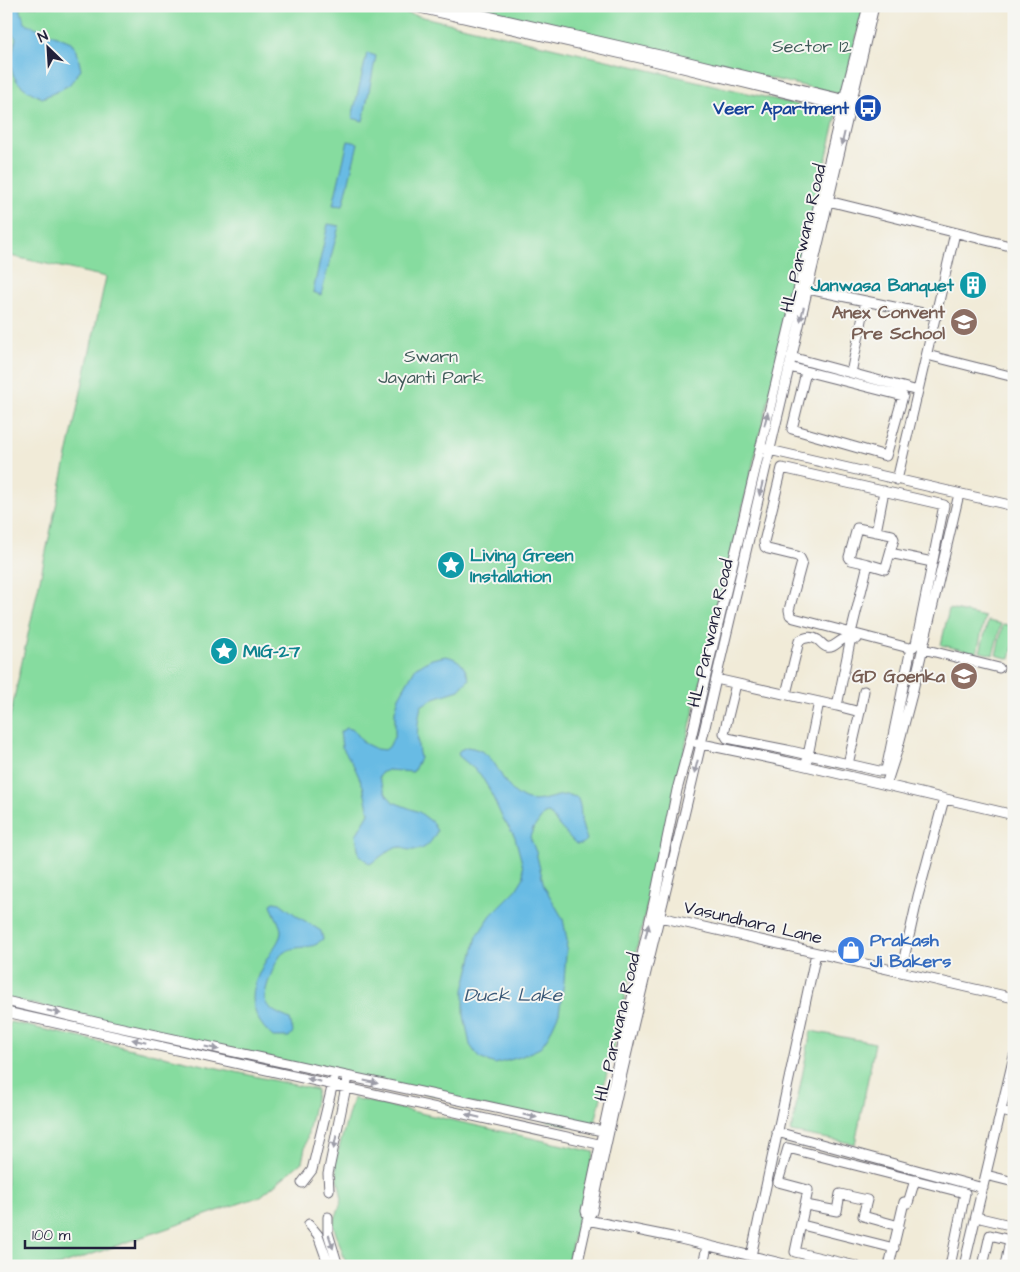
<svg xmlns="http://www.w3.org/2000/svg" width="1020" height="1272" font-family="'Architects Daughter',sans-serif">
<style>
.green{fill:#86dc9f;stroke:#547f6d}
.water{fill:#68bbe4;stroke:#456e90}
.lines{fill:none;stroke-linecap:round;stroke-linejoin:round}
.minor-casing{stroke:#6a6872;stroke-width:11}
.minor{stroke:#fff;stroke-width:9}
.oneway{fill:#9c9ca7}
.labels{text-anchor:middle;stroke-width:4;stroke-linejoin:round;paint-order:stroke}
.park-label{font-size:18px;fill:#405a59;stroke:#f6f6f2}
.transit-label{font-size:18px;font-weight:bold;fill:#164399;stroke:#f6f6f2;text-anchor:end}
.street-label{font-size:18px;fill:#22223b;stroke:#f6f6f2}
.culture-label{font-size:18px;font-weight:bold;fill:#0d838f;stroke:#f6f6f2;text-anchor:start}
.education-label{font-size:18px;font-weight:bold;fill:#785e54;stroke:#f6f6f2;text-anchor:end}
.shop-label{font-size:18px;font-weight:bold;fill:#366cbe;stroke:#f6f6f2;text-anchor:start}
.water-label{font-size:19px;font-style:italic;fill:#3a5876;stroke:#f6f6f2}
</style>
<rect width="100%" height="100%" fill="#f6f6f2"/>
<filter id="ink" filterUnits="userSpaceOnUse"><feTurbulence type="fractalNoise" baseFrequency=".02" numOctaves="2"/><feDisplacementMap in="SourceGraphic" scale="10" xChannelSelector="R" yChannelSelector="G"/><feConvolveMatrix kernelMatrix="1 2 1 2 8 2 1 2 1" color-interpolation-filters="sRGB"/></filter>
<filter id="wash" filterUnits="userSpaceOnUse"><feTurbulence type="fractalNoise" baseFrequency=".0096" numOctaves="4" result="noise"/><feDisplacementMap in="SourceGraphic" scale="20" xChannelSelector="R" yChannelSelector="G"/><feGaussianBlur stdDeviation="1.12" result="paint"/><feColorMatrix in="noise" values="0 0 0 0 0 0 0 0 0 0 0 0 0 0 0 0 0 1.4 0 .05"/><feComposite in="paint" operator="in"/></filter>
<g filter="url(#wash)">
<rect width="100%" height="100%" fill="#f1ebd8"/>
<path class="green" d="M6,6H376L837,114L593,1131L6,998V735L106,277L6,255Z
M456,6H864L843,95Z
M949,609L985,617L977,653L941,645Z
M988,621L1001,624L993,655L980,652Z
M1003,624L1014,626V642L1010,659L996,655Z
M10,1022L317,1090L302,1162L261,1196L58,1266H7L6,1038Z
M811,1031L875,1043L855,1144L791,1132Z
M353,1098L594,1152L567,1266H347L333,1225L342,1199L335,1162Z"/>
<path class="water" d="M6,6H19L25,23L71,42L77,51L81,70L69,85L56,92L42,98C28,91 13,84 11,66C11,57 14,47 16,38L6,27Z
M367,53L376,56L363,121L352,118Z
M348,141L358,143L343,206L333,205Z
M328,224L339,226L321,295L313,292Z
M446,656C460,659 464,665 469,679L459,690L434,698L421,706C417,724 416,741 420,758L413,772L388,770L381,773L379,778L386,794L393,802L419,812L432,822L437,831C432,841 426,851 413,850C408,850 406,850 402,847L393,848L370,864L359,855L356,835L369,813L363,786L354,766L342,747L340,732L347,728L354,730L364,743L376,749L385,750L389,747L395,735V711L399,697L416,667L432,659Z
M467,747C502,751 495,784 523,798C538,806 554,794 569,795C572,796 575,797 577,797C583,809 579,817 583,828C584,833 586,835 587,840L582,844H576L560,827L549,813L544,814L533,829L530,837L536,852L544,886L563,919L567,940L564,982L559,1013L549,1035L540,1048L520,1057L495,1064L479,1058L470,1045L464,1015V990L477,936L491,915L516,890L524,877L522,863L515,837L502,817L489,789L480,774L459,756L458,753L460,750Z
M274,902L280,903L297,916L321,931L323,939C321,940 319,942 317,944C308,949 294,945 283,953C276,958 263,992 265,1000C267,1010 281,1015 290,1019L293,1032L289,1037H273C244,1011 250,984 270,954C274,947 282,938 281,930C280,923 273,913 271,904Z"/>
</g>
<g filter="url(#ink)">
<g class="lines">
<g class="minor-casing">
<path id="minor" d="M411,6L662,63L848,108
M444,6L664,56L850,101
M828,201L1014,247
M808,289L937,316
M927,355L1014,377
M791,357L918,391
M789,367L903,396L886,456L792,429L806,372
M851,373L866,301
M765,449L1014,506
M782,468L944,505L916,644L913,647L909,648L794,618L790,615L789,610L802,562L800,558L797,556L768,549L765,547L764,542Z
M897,480L955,233
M876,532L884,491
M868,564L851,560L849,557L857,528L892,535L894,539L890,553L932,562
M851,633L868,564L885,569L886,567L890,553
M923,649L999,668
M716,679L837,706L860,712L848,764
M736,684L724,733L727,738L787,750L879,771H884L886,770L910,653
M786,694L799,641C805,637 812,636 818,640C821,642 823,646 827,647C837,649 839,634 857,639
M837,706L851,637
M860,712L864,691
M697,743L793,763L1014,815
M807,760L819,702
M886,785L897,751L912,694L959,494
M660,917L1014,998
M901,972L918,896L944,799
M6,1002H10L104,1024L607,1132
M6,1012L603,1145
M1001,1111L1014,1114
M777,1132L983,1188
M986,1175L1014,1182
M302,1183L312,1170L334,1079
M329,1190L328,1174L347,1082
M806,1205L837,1211L840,1194L867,1200L863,1216L899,1226
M328,1217V1233L338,1266
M588,1217L586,1211L625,1029L654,902L677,790L690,742L842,107L868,6
M976,1217L1014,1226
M587,1220L672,1237L793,1266
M309,1224L318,1235L329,1266
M802,1225L894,1248
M751,1256L816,953
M577,1266L588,1217L592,1212C628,1033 676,857 716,679L874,6
M703,1266L707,1246
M856,1266L795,1252L808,1190L778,1182L788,1148L965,1193L950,1266
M889,1266L904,1202L908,1203L915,1180
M964,1266L1014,1056
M983,1266L990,1235L1010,1240L1005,1266"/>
</g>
<use href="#minor" class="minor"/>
</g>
<defs><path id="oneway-solid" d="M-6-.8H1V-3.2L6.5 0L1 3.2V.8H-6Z" transform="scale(1.25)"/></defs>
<g class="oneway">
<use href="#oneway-solid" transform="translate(843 139) rotate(103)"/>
<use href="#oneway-solid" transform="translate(802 314) rotate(104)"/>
<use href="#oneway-solid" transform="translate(766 419) rotate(-76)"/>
<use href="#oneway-solid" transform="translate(761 489) rotate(103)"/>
<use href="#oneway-solid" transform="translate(696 767) rotate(104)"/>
<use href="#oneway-solid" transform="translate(647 931) rotate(-77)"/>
<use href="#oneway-solid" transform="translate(54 1012) rotate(14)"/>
<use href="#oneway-solid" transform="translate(139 1041) rotate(-167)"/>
<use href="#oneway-solid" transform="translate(212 1048) rotate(12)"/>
<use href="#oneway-solid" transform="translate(314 1080) rotate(-167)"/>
<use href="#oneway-solid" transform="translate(371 1082) rotate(12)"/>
<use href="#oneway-solid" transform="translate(473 1116) rotate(-167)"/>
<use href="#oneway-solid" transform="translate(530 1116) rotate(12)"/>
<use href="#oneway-solid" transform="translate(335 1142) rotate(102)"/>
<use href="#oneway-solid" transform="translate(331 1242) rotate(72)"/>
</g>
</g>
<defs>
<g id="bus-disc" transform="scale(1.4375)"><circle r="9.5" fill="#1a4fb4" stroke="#f6f6f2"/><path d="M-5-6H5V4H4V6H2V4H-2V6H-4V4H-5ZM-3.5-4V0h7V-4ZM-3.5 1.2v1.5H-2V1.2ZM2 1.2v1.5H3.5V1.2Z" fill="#fff"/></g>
<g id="building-disc" transform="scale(1.4375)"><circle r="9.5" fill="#0f9aa8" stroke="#f6f6f2"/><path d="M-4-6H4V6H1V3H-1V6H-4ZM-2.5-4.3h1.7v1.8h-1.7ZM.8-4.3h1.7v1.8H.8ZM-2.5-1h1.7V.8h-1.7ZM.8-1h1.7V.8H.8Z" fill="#fff"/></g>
<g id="school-disc" transform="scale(1.4375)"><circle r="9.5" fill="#8d6e63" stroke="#f6f6f2"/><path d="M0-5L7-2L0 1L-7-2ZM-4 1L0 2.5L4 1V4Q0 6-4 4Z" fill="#fff"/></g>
<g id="sight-disc" transform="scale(1.4375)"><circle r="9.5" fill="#0f9aa8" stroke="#f6f6f2"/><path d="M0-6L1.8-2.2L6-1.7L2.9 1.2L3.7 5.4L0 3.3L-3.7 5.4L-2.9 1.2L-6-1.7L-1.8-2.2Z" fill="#fff"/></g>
<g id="shop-disc" transform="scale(1.4375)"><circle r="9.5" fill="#3f7fe0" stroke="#f6f6f2"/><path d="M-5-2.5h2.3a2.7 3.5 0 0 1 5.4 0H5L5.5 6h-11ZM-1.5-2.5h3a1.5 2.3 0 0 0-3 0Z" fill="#fff"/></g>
</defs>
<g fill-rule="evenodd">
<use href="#bus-disc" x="868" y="108"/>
<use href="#building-disc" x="973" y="285"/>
<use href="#school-disc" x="964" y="322"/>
<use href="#sight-disc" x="451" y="565"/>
<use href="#sight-disc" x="224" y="651"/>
<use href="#school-disc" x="964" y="676"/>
<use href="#shop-disc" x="851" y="950"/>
</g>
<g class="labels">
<g class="park-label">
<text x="812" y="52">Sector 12</text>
<text x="431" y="362">Swarn<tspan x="431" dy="21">Jayanti Park</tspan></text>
</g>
<g class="transit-label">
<text x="849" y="114">Veer Apartment</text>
</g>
<g class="street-label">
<text transform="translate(803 238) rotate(-77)" y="6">HL Parwana Road</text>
<text transform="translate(710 633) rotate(-77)" y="6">HL Parwana Road</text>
<text transform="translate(753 922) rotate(13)" y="6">Vasundhara Lane</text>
<text transform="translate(617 1027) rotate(-77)" y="6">HL Parwana Road</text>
</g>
<g class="culture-label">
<text x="954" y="291" text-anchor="end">Janwasa Banquet</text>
<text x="470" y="561">Living Green<tspan x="470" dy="21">Installation</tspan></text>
<text x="243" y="657">MIG-27</text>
</g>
<g class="education-label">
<text x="945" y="318">Anex Convent<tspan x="945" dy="21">Pre School</tspan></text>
<text x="945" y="682">GD Goenka</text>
</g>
<g class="shop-label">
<text x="870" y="946">Prakash<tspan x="870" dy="21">Ji Bakers</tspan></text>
</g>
<g class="water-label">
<text x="513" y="1001">Duck Lake</text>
</g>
</g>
<rect width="1020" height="1272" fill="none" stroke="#f6f6f2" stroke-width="25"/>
<g transform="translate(48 48) rotate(335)" stroke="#f6f6f2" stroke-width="4" paint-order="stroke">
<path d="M0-4L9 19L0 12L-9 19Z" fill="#22223b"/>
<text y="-8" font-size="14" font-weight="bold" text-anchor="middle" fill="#22223b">N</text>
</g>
<path d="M25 1240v8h110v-8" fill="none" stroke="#22223b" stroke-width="2.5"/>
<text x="32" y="1240" font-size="15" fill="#22223b" stroke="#f6f6f2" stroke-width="4" paint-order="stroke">100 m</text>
</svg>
